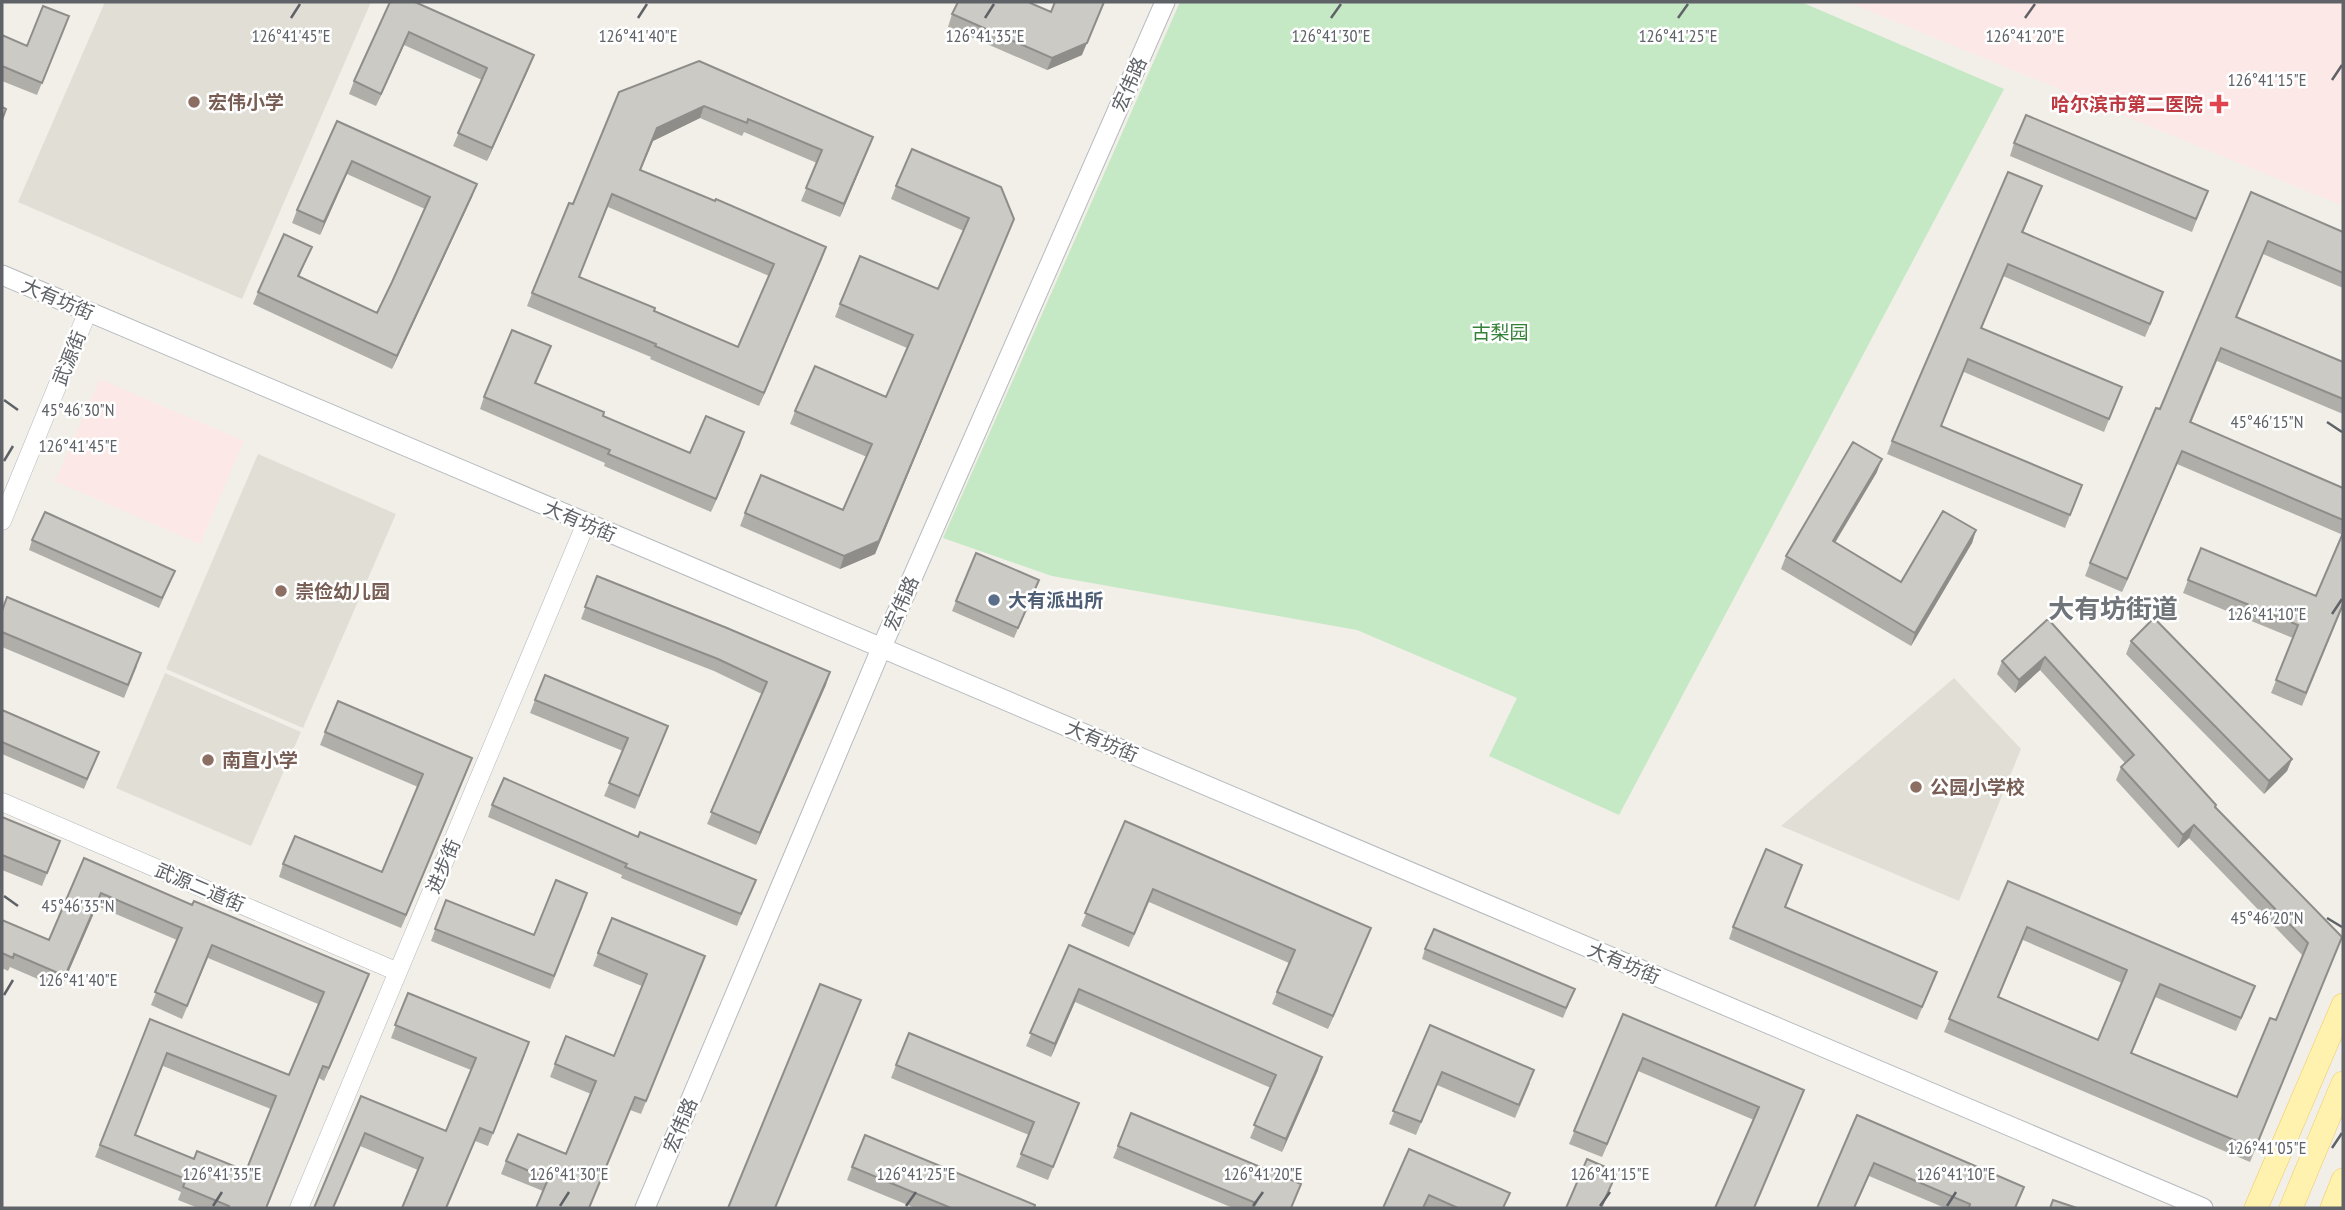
<svg xmlns="http://www.w3.org/2000/svg" width="2345" height="1210" font-family="'PT Sans Narrow','Noto Sans SC',sans-serif">
<style>
.education{fill:#e1ded6}
.medical{fill:#fce8e6}
.green{fill:#c5e8c5}
.lines{fill:none;stroke-linecap:round;stroke-linejoin:round}
.tertiary-casing{stroke:#b5b8bc;stroke-width:19}
.secondary-casing{stroke:#b6babf;stroke-width:21}
.primary-casing{stroke:#f2c960;stroke-width:24}
.tertiary{stroke:#fff;stroke-width:18}
.secondary{stroke:#fff;stroke-width:19}
.primary{stroke:#fff2af;stroke-width:23}
.wall{fill:#afaea9;fill-rule:evenodd}
.shaded-wall{fill:#8f8d8a}
.building{fill:#cccac5;stroke:#8f8d8a;stroke-width:2;fill-rule:evenodd}
.ticks{fill:none;stroke:#5f6368;stroke-width:2.5}
.education-dot{fill:#8d6e63;stroke:#fff;stroke-width:2.5}
.health-dot{fill:#e0444e;stroke:#fff;stroke-width:2.5}
.service-dot{fill:#5c6f8a;stroke:#fff;stroke-width:2.5}
.labels{text-anchor:middle;stroke-width:5;stroke-linejoin:round;paint-order:stroke}
.street-label{font-size:19px;fill:#5f6368;stroke:#fff}
.education-label{font-size:19px;font-weight:bold;fill:#785e54;stroke:#fff;text-anchor:start}
.health-label{font-size:19px;font-weight:bold;fill:#be3a42;stroke:#fff;text-anchor:end}
.park-label{font-size:19px;fill:#348238;stroke:#fff}
.service-label{font-size:19px;font-weight:bold;fill:#4e5e75;stroke:#fff;text-anchor:start}
.district-label{font-size:26px;font-weight:bold;fill:#70757a;stroke:#fff}
.ticks-label{font-size:18px;text-anchor:middle;fill:#5f6368;stroke:#fff;stroke-width:5;stroke-linejoin:round;paint-order:stroke}
</style>
<rect width="100%" height="100%" fill="#f1efe8"/>
<path class="education" d="M105,2H371L242,299L18,202Z
M258,454L396,514L303,728L166,669Z
M165,673L301,732L251,846L116,788Z
M1954,678L2021,749L1959,901L1781,826Z"/>
<path class="medical" d="M1848,2H2343V206Z
M100,379L244,441L200,544L55,481Z"/>
<path class="green" d="M1180,2H1801L2004,89L1619,815L1489,756L1517,698L1357,630L1052,576L943,538Z"/>
<g class="lines">
<g class="tertiary-casing">
<path id="tertiary" d="M2,521L88,311
M2,802L398,972
M299,1208L586,523"/>
</g>
<g class="secondary-casing">
<path id="secondary" d="M2,275L2203,1208
M645,1208L881,649L1165,2"/>
</g>
<g class="primary-casing">
<path id="primary" d="M2256,1208L2343,1005
M2291,1208L2343,1083
M2332,1208L2343,1180"/>
</g>
<use href="#tertiary" class="tertiary"/>
<use href="#secondary" class="secondary"/>
<use href="#primary" class="primary"/>
</g>
<path class="wall" d="M390,2L534,55L529,68L487,161L453,146L482,80L404,45L376,106L349,94L354,81Z
M1051,12L1082,55L1047,70L948,27L952,14Z
M69,16L37,95L2,81V35L27,46Z
M699,61L868,150L840,217L801,201L817,163L744,132L742,136L700,118L653,141L640,171L826,247L759,406L650,359L651,357L527,306L532,293L573,204ZM608,207L769,276L738,347L579,277Z
M337,121L472,197L392,369L253,304L258,292L312,247L299,277L377,313L392,282L425,209L347,174L320,235L292,223L297,210Z
M2014,143L2208,191L2192,232L2010,156Z
M896,186L1014,219L875,554L840,569L740,526L745,513L843,510L867,457L790,424L795,411L886,397L907,348L835,317L840,304L938,289L964,231L891,199Z
M2042,186L2023,233L2163,292L2159,305L2145,337L2003,276L1982,328L2122,387L2117,400L2104,432L1964,372L1941,426L2082,485L2065,528L1887,454L1892,441Z
M2251,192L2343,232V288L2263,254L2237,317L2343,362V414L2217,361L2191,423L2343,488V606L2302,706L2271,693L2293,638L2183,593L2188,580L2316,596L2343,535L2177,464L2122,592L2085,576L2090,563L2160,409Z
M546,358L536,383L603,416L690,453L744,432L711,512L604,466L605,463L480,409L484,397Z
M1877,472L1835,543L1901,582L1976,530L1972,543L1911,646L1781,569L1786,556Z
M32,540L171,581L159,608L29,550Z
M597,576L830,672L756,845L707,824L762,694L714,671L581,619Z
M1039,580L1014,638L952,611L956,601Z
M2,611L137,666L124,698L2,647Z
M2048,619L2216,805V807L2337,950L2250,1162L1944,1032L2008,881L2250,999L2236,1031L2155,997L2132,1053L2237,1097L2276,1020L2303,956L2189,838L2178,848L2116,780L2121,767L2125,763L2040,670L2015,693L1997,674L2002,661ZM2023,940L2122,983L2098,1040L1998,998Z
M2131,641L2292,759L2287,771L2264,794L2126,654Z
M535,700L668,726L635,809L604,796L623,751L530,713Z
M2,710L99,752L84,789L2,754Z
M325,732L472,758L401,928L279,877L283,864L382,872L418,787L320,745Z
M492,805L751,891L737,926L621,878L622,875L488,817Z
M2,817L60,841L42,886L2,870Z
M1125,821L1371,928L1328,1029L1272,1004L1289,963L1149,902L1129,947L1081,926Z
M84,858L364,987L324,1081L319,1078L267,1208H198L178,1200L181,1192L95,1157L150,1019L289,1075L318,1004L208,958L182,1019L151,1005L177,940L97,906L61,989L10,967L8,971L2,968V920L49,940ZM163,1066L271,1109L246,1171L194,1159L135,1135Z
M1802,865L1785,907L1932,985L1917,1020L1729,939L1733,927Z
M446,900L534,935L583,906L550,989L431,941Z
M1069,945L1318,1070L1282,1152L1250,1138L1271,1088L1075,1002L1051,1057L1026,1046Z
M1425,949L1575,989L1563,1018L1422,959Z
M598,953L705,956L641,1114L630,1110L543,1191L501,1174L506,1161L566,1154L591,1094L550,1077L555,1064L614,1056L642,986L593,966Z
M408,993L525,1055L488,1146L475,1141L447,1208H402L418,1170L360,1146L361,1096L446,1131L471,1070L391,1038Z
M1623,1014L1804,1090L1799,1103L1754,1120L1638,1071L1602,1157L1569,1144Z
M1430,1025L1530,1083L1515,1118L1437,1085L1416,1135L1389,1124Z
M896,1065L1074,1116L1048,1180L1016,1167L1029,1135L891,1078Z
M1857,1115L2016,1208H1945L1869,1176L1855,1208H1817Z
M1118,1146L1292,1208H1233L1113,1158Z
M1409,1149L1504,1208H1383Z
M852,1167L1034,1208H915L847,1180Z"/>
<path class="shaded-wall" d="M1104,2L1082,55L1047,70L1052,58Z
M409,32L404,45L376,106L381,94Z
M534,55L529,68L487,161L492,148Z
M704,106L700,118L653,141L635,183L657,128Z
M873,137L868,150L840,217L844,204Z
M352,161L347,174L320,235L324,222Z
M477,184L472,197L392,369L397,356Z
M1014,219L875,554L840,569L844,556Z
M826,247L822,259L759,406L764,393Z
M744,432L740,445L711,512L716,499Z
M2182,451L2177,464L2122,592L2127,579Z
M1882,459L1877,472L1828,554L1833,541Z
M1976,530L1972,543L1911,646L1915,633Z
M2045,657L2040,670L2015,693L2019,680Z
M830,672L826,685L756,845L760,833Z
M472,758L467,771L401,928L406,915Z
M2292,759L2287,771L2264,794L2269,781Z
M2194,825L2189,838L2178,848L2183,835Z
M101,893L97,906L61,989L65,976Z
M1371,928L1366,940L1328,1029L1333,1016Z
M369,974L364,987L324,1081L329,1068Z
M1079,989L1075,1002L1051,1057L1055,1044Z
M1322,1057L1318,1070L1282,1152L1286,1139Z
M1643,1058L1638,1071L1602,1157L1607,1144Z"/>
<path class="building" d="M390,2H415L534,55L492,148L458,133L487,68L409,32L381,94L354,81Z
M958,2H1028L1051,12L1055,2H1104L1087,43L1052,58L952,14Z
M43,6L69,16L42,83L2,66V35L27,46Z
M699,61L873,137L844,204L806,188L822,150L748,119L747,123L704,106L657,128L640,170L715,201L716,199L826,247L764,393L655,346L656,344L532,293L569,203L573,204L619,92ZM612,194L774,264L738,347L654,311L655,308L579,277Z
M2,107L6,109L2,120Z
M2026,115L2208,191L2196,219L2014,143Z
M337,121L477,184L397,356L258,292L284,234L312,247L298,276L377,313L392,282L430,197L352,161L324,222L297,210Z
M912,149L1001,187L1014,219L879,541L844,556L745,513L761,475L843,510L872,444L795,411L815,366L886,397L913,335L840,304L860,256L938,289L969,218L896,186Z
M2008,172L2042,186L2022,232L2163,292L2150,324L2008,264L1981,328L2122,387L2109,419L1968,359L1941,426L2082,485L2070,515L1892,441Z
M2251,192L2343,232V273L2268,241L2236,317L2343,362V399L2221,348L2190,422L2343,488V520L2182,451L2127,579L2090,563L2156,408L2160,409Z
M512,330L551,346L535,383L604,412L603,416L690,453L706,416L744,432L716,499L608,454L610,450L484,397Z
M1853,442L1882,459L1833,541L1901,582L1943,511L1976,530L1915,633L1786,556Z
M45,512L175,571L162,598L32,540Z
M2343,533V604L2306,693L2276,680L2298,625L2188,580L2201,548L2316,596Z
M976,553L1039,580L1018,628L956,601Z
M597,576L727,628L830,672L760,833L711,812L767,682L718,659L585,607Z
M7,597L141,653L128,685L2,632V611Z
M2154,618L2292,759L2269,781L2131,641Z
M2048,619L2216,805L2215,807L2342,937L2255,1149L1949,1019L2008,881L2255,986L2241,1018L2160,984L2131,1053L2237,1097L2270,1018L2276,1020L2308,943L2194,825L2183,835L2121,767L2134,755L2045,657L2019,680L2002,661ZM2027,927L2127,970L2098,1040L1998,997Z
M545,675L668,726L639,796L609,783L628,738L535,700Z
M338,701L472,758L406,915L283,864L295,836L382,872L423,774L325,732Z
M2,710L99,752L87,779L2,742Z
M504,778L638,837L640,832L756,880L741,914L625,867L627,864L492,805Z
M2,817L60,841L47,873L2,855Z
M1125,821L1371,928L1333,1016L1277,992L1295,950L1153,889L1134,934L1085,913Z
M1766,849L1802,865L1785,907L1937,972L1922,1007L1733,927Z
M84,858L192,905L194,901L369,974L329,1068L323,1066L266,1208H228L229,1206L183,1187L186,1179L100,1145L150,1019L289,1075L324,992L212,945L187,1006L155,992L182,928L101,893L65,976L14,954L13,958L2,953V920L49,940ZM167,1053L276,1096L246,1171L197,1151L194,1159L135,1135Z
M556,880L587,893L554,976L435,929L446,900L534,935Z
M612,918L705,956L646,1101L635,1097L589,1208H536L548,1179L506,1161L518,1134L566,1154L596,1081L555,1064L566,1036L614,1056L647,974L598,953Z
M1434,929L1575,989L1566,1008L1425,949Z
M1069,945L1322,1057L1286,1139L1254,1125L1276,1075L1079,989L1055,1044L1030,1033Z
M820,984L861,1000L775,1208H728Z
M408,993L529,1042L493,1133L480,1128L446,1208H402L423,1158L365,1133L333,1208H314L361,1096L446,1131L476,1058L395,1025Z
M1623,1014L1804,1090L1754,1208H1715L1759,1107L1643,1058L1607,1144L1574,1131Z
M1430,1025L1534,1070L1519,1105L1442,1072L1421,1122L1393,1111Z
M909,1033L1079,1103L1053,1167L1021,1154L1034,1122L896,1065Z
M1131,1113L1301,1184L1291,1208H1253L1256,1203L1118,1146Z
M1857,1115L2024,1187L2015,1208H1969L1970,1204L1874,1163L1854,1208H1817Z
M865,1135L1035,1205L1034,1208H951L852,1167Z
M1409,1149L1510,1193L1503,1208H1458L1429,1195L1423,1208H1383Z
M1587,1159L1617,1172L1601,1208H1566Z
M2053,1200L2077,1208H2050Z"/>
<path class="ticks" d="M291,18L300,4M638,18L647,4M985,18L994,4M1331,18L1341,4M1678,18L1688,4M2025,18L2035,4M2332,80L2342,65M4,400L18,410M2327,422L2342,432M4,461L13,446M2332,614L2342,599M4,896L18,906M2327,918L2342,927M4,995L13,980M2332,1148L2342,1133M213,1206L222,1192M560,1206L569,1192M906,1206L916,1192M1253,1206L1263,1192M1600,1206L1610,1192M1947,1206L1956,1192"/>
<g class="education-dot">
<circle cx="194" cy="102" r="7"/>
<circle cx="281" cy="591" r="7"/>
<circle cx="208" cy="760" r="7"/>
<circle cx="1916" cy="787" r="7"/>
</g>
<path class="health-dot" d="M2215.5 93.5h7v7h7v7h-7v7h-7v-7h-7v-7h7z"/>
<circle class="service-dot" cx="994" cy="600" r="7"/>
<g class="labels">
<g class="street-label">
<text transform="translate(1129 84) rotate(-66)" y="7">宏伟路</text>
<text transform="translate(58 299) rotate(23)" y="7">大有坊街</text>
<text transform="translate(69 358) rotate(-68)" y="7">武源街</text>
<text transform="translate(580 521) rotate(23)" y="7">大有坊街</text>
<text transform="translate(901 603) rotate(-66)" y="7">宏伟路</text>
<text transform="translate(1102 741) rotate(23)" y="7">大有坊街</text>
<text transform="translate(443 866) rotate(-67)" y="7">进步街</text>
<text transform="translate(200 887) rotate(23)" y="7">武源二道街</text>
<text transform="translate(1624 963) rotate(23)" y="7">大有坊街</text>
<text transform="translate(680 1125) rotate(-67)" y="7">宏伟路</text>
</g>
<g class="education-label">
<text x="208" y="109">宏伟小学</text>
<text x="295" y="598">崇俭幼儿园</text>
<text x="222" y="767">南直小学</text>
<text x="1930" y="794">公园小学校</text>
</g>
<g class="health-label">
<text x="2203" y="111">哈尔滨市第二医院</text>
</g>
<g class="park-label">
<text x="1500" y="339">古梨园</text>
</g>
<g class="service-label">
<text x="1008" y="607">大有派出所</text>
</g>
<g class="district-label">
<text x="2113" y="618">大有坊街道</text>
</g>
</g>
<g class="ticks-label">
<text x="638" y="42">126°41'40"E</text>
<text x="2025" y="42">126°41'20"E</text>
<text x="291" y="42">126°41'45"E</text>
<text x="985" y="42">126°41'35"E</text>
<text x="1331" y="42">126°41'30"E</text>
<text x="1678" y="42">126°41'25"E</text>
<text x="2267" y="86">126°41'15"E</text>
<text x="78" y="416">45°46'30"N</text>
<text x="2267" y="428">45°46'15"N</text>
<text x="78" y="452">126°41'45"E</text>
<text x="2267" y="620">126°41'10"E</text>
<text x="78" y="912">45°46'35"N</text>
<text x="2267" y="924">45°46'20"N</text>
<text x="78" y="986">126°41'40"E</text>
<text x="2267" y="1154">126°41'05"E</text>
<text x="222" y="1180">126°41'35"E</text>
<text x="569" y="1180">126°41'30"E</text>
<text x="916" y="1180">126°41'25"E</text>
<text x="1263" y="1180">126°41'20"E</text>
<text x="1610" y="1180">126°41'15"E</text>
<text x="1956" y="1180">126°41'10"E</text>
</g>
<rect width="2345" height="1210" fill="none" stroke="#5f6368" stroke-width="7"/>
</svg>
